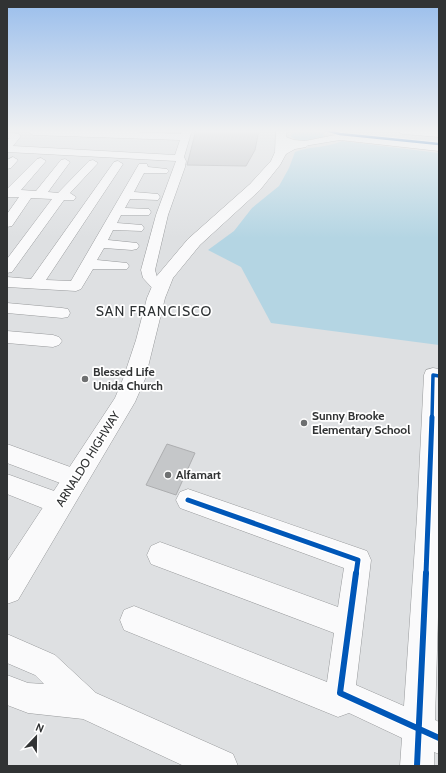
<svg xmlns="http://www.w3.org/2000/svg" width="446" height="773" font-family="Cabin,sans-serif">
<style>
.green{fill:#b4d5e3}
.building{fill:#c5c7c9;stroke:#adaeb0}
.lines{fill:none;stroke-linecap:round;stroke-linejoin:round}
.minor-casing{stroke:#989a9c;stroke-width:1}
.major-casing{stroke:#989a9c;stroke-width:1}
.minor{fill:#fafafb;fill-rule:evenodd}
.major{fill:#fafafb;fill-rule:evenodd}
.cycleway-far3-casing{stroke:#fff;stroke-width:4}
.cycleway-far2-casing{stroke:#fff;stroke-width:6}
.cycleway-far1-casing{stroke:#fff;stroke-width:8}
.cycleway-casing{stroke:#fff;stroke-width:8}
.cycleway-far3{stroke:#0057b8;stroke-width:2.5}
.cycleway-far2{stroke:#0057b8;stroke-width:3.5}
.cycleway-far1{stroke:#0057b8;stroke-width:5}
.cycleway{stroke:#0057b8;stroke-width:6}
.poi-dot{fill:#6e7071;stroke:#fff;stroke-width:1.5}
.labels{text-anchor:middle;stroke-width:3.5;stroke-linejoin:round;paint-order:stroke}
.poi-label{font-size:12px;font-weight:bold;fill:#313334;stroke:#fff;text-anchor:start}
.street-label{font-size:12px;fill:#313334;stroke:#fff}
.quarter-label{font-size:14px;letter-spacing:1px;fill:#2e3234;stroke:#fff}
</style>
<rect width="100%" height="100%" fill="#dee0e2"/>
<path class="green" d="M293,130H320L324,134L323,137C312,142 301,144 291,137Z
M342,141L439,153V345L271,323L241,267L208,250L234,231L252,208L279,186L289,168L295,152C310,146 327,148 342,141Z"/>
<path class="building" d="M196,130H259L255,150L246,166L187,165Z
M167,444L195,453L176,495L146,485Z"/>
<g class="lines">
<g class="minor-casing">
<path id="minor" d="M30,130H111L110,131L181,134L182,130H192L184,157L186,161L185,167L168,215L155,270L157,277L168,288L165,291H155L143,278L141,270L156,215L176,161L7,152V141L9,138H7V132L19,134L21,136L13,146L175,155L180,140L33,135L28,132Z
M399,130L439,131V137L403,134L400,133Z
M340,134L439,145V151L340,140L298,147L287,144L276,138L281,135L294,140L305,141Z
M13,157L18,160L11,168L7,169V160Z
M41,158L46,161L21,190L36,191L61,160L65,159L70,162L48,192L58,193L89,161L93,160L98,163L70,193L76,197L74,200H64L12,272L7,273V259L52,199L31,198L12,226L7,227V214L19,197H7V189L37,159Z
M118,161L123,164L46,280L71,281L139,164H147L148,167L167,169L169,171L167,173H144L134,192L158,194L160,197L158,200L130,199L125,208L149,209L151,212L149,215H121L117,223L142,225L144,228L142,231L113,230L108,240L137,243L139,246L137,249L132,250L104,248L97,260L127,263L129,266L127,269H93L81,289L76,291L7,287V277L31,279L114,162Z
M7,303L62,308L68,309L70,313L68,317L62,318L7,313Z
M7,331L53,335L59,337L62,341L59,345L53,347L7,343Z
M433,368L439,369V582L435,720L439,722V754L434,752V766H400L402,738L349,713L338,717L124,630L120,620L124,610L134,606L327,682L334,633L151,564L147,555L151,546L160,542L338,607L344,568L180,508L176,500L180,492L188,489L367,551L371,560L356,685L404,706L417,517L424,375L426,370Z
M7,444L84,472L87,479L84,486L76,489L7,463Z
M7,474L68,496L72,504L68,512L60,515L7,494Z
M7,634L55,655L96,693L233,754L238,766H184L83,719L28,713L7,705V675L28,683L44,684L35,675L7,663Z"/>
</g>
<g class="major-casing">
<path id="major" d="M276,130H286L287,144L302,142L308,145L306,147L295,149L286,154L280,165L260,190L200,245L173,278L165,298L145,379L135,402L18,600L7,604V562L115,398L123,379L136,340L147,298L156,277L188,239L250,184L271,161L275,152Z"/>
</g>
<use href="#minor" class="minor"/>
<use href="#major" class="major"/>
<g class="cycleway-far3-casing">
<path id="cycleway-far3" d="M325,130L340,134L439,144"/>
</g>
<g class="cycleway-far2-casing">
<path id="cycleway-far2" d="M432,418L433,375L439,376"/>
</g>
<g class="cycleway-far1-casing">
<path id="cycleway-far1" d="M188,500L358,560L356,574
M426,574L432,417"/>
</g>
<g class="cycleway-casing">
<path id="cycleway" d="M356,573L340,693L439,738
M417,766L426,573"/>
</g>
<use href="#cycleway-far3" class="cycleway-far3"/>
<use href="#cycleway-far2" class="cycleway-far2"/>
<use href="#cycleway-far1" class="cycleway-far1"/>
<use href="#cycleway" class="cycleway"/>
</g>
<linearGradient id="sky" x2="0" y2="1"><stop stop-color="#9abeec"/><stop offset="0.55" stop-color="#f0f1f2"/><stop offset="1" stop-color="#f0f1f2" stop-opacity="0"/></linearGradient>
<rect width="446" height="238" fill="url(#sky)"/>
<g class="poi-dot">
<circle cx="85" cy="379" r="4"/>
<circle cx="304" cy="423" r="4"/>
<circle cx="168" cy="475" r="4"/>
</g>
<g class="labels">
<g class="poi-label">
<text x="93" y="376">Blessed Life<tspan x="93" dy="14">Unida Church</tspan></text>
<text x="312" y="420">Sunny Brooke<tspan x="312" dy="14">Elementary School</tspan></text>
<text x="176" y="479">Alfamart</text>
</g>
<g class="street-label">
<text transform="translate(88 459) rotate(-58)" y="4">ARNALDO HIGHWAY</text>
</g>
<g class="quarter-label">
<text x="154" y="316">SAN FRANCISCO</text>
</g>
</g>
<rect width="446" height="773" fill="none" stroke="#313334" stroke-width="16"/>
<g transform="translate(36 737) rotate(22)" stroke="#ffffff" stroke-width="3" paint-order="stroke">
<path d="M0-3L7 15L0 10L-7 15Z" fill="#313334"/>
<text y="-6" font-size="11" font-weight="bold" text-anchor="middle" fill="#313334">N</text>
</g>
</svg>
